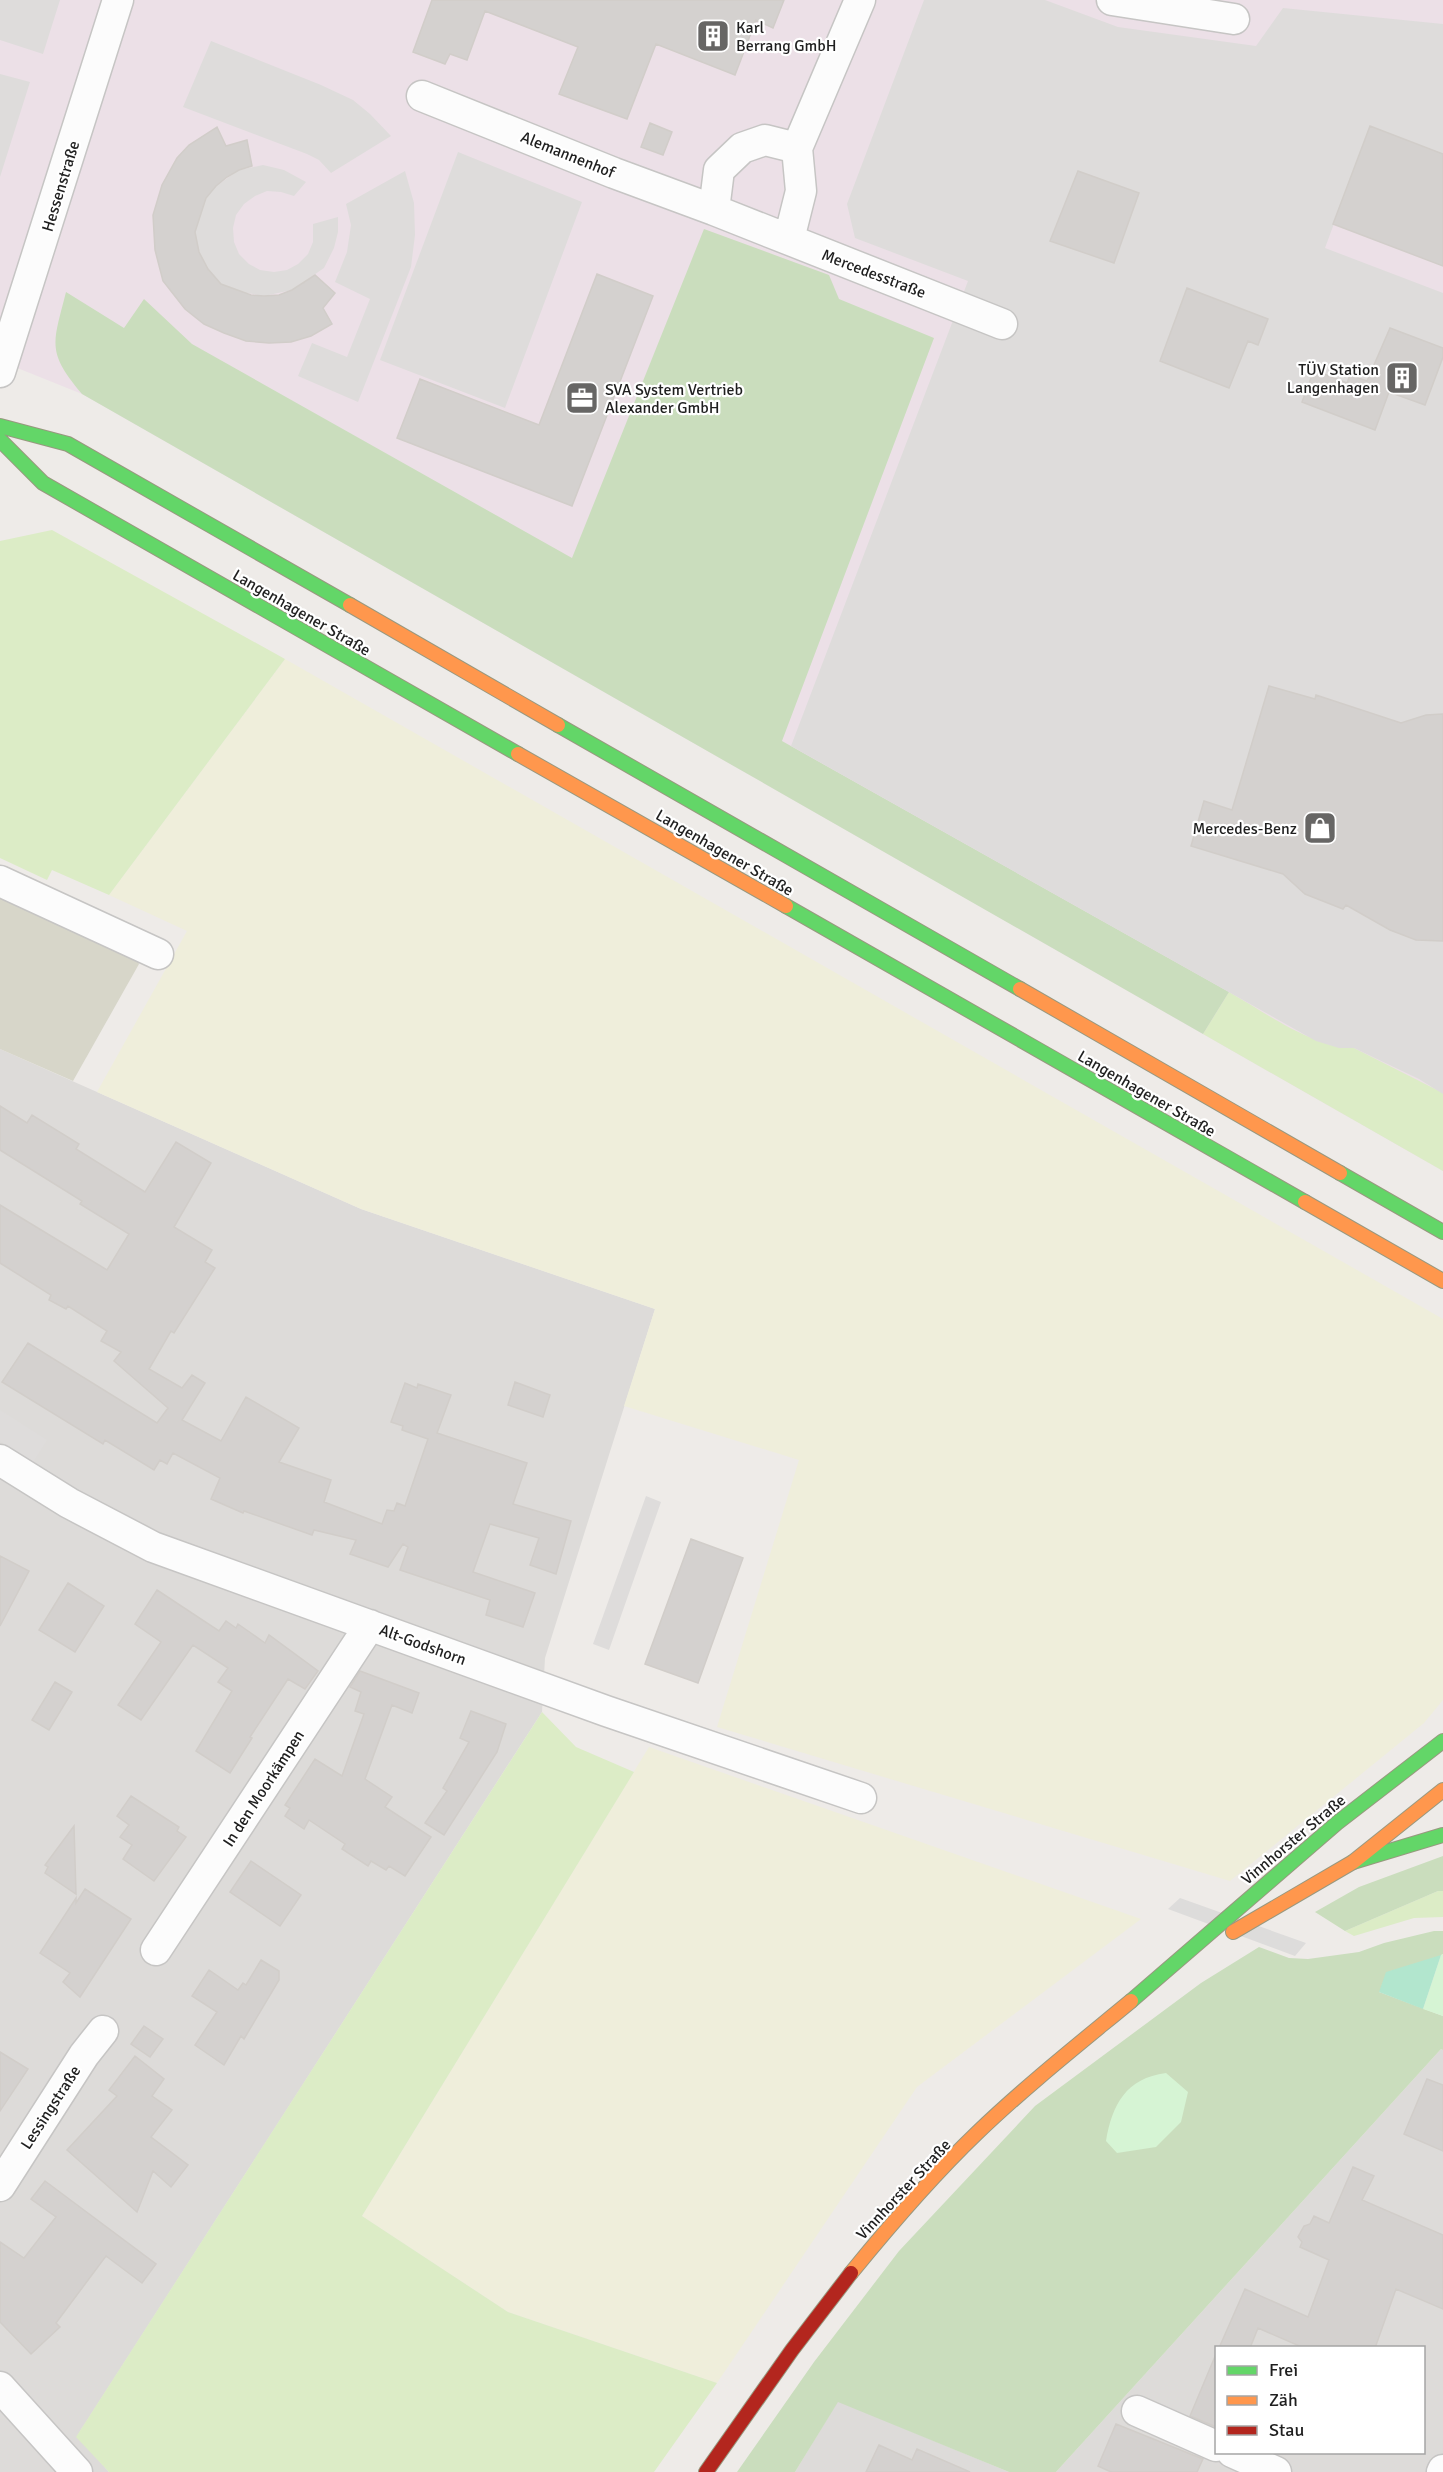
<svg xmlns="http://www.w3.org/2000/svg" width="1443" height="2472" font-family="Signika,sans-serif">
<style>
.residential{fill:#dddbd9;fill-rule:evenodd}
.industrial{fill:#ece0e7}
.construction{fill:#d7d6c9}
.farmland{fill:#efeedb}
.grass{fill:#dcecc6}
.forest{fill:#caddbd}
.park{fill:#d6f4d4}
.pitch{fill:#b2e6ce}
.parking{fill:#dedcdb}
.pier{fill:#dddcdb}
.building{fill:#d4d1cf;stroke:#d1cdc9;stroke-width:1.5}
.lines{fill:none;stroke-linecap:round;stroke-linejoin:round}
.street-casing{stroke:#c6c5c4;stroke-width:33}
.fast-casing{stroke:#98987f;stroke-width:16}
.slow-casing{stroke:#98987f;stroke-width:16}
.jam-casing{stroke:#98987f;stroke-width:16}
.street{stroke:#fcfcfc;stroke-width:30}
.fast{stroke:#63d668;stroke-width:14}
.slow{stroke:#ff974d;stroke-width:14}
.jam{stroke:#b3261e;stroke-width:14}
.labels{text-anchor:middle;stroke-width:4.5;stroke-linejoin:round;paint-order:stroke}
.poi-label{font-size:16px;fill:#1f1f1f;stroke:#fff;text-anchor:start}
.street-label{font-size:16px;fill:#1f1f1f;stroke:#fff}
</style>
<rect width="100%" height="100%" fill="#eeebe8"/>
<path class="residential" d="M0,1049L361,1209L655,1309L545,1658L542,1712L77,2436L109,2472H0Z
M1441,2049L1443,2050V2472H1056ZM1216,2348H1424V2452H1216Z
M838,2401L1009,2472H795Z"/>
<path class="industrial" d="M0,0H1443V1171L82,394L0,361Z"/>
<path class="construction" d="M0,894L136,955L139,964L73,1081L0,1049Z"/>
<path class="farmland" d="M285,659L1443,1319V1700L1424,1723L1230,1881L717,1727L799,1460L624,1406L655,1309L361,1209L97,1092L187,931L109,895Z
M649,1747L1141,1919L917,2087L717,2383L508,2312L362,2216Z"/>
<path class="grass" d="M52,530L285,659L109,895L52,870L47,880L0,858V541Z
M1229,992C1268,1014 1309,1046 1354,1048L1443,1093V1171L1203,1034Z
M542,1712L576,1747L634,1772L362,2216L508,2312L717,2383L654,2472H109L76,2437Z
M1438,1891H1443V1917L1414,1918L1354,1936L1345,1931Z"/>
<path class="forest" d="M704,229L829,275L839,299L934,338L782,741L1229,992L1203,1034L82,394C46,351 53,344 66,292L124,328L144,299L192,344L572,558Z
M1443,1856V1891H1438L1345,1931L1315,1912L1359,1887Z
M1434,1931H1443V1954L1379,1992L1443,2016V2050L1441,2049L1056,2472H1009L838,2402L795,2472H737L814,2362L899,2251L1035,2106L1201,1983L1259,1947L1289,1958L1308,1959L1359,1952L1384,1943Z"/>
<path class="park" d="M1443,1954V2016L1423,2009L1441,1955Z
M1166,2073L1188,2092L1181,2122L1156,2147L1117,2153L1106,2141C1112,2105 1126,2078 1166,2073Z"/>
<path class="pitch" d="M1441,1955L1423,2009L1379,1992L1386,1972Z"/>
<path class="parking" d="M0,0H60L43,54L0,40Z
M924,0H1045L1118,27L1256,46L1283,8L1443,24V154L1370,126L1325,248L1443,293V714L1426,715L1401,723L1317,695L1315,699L1269,686L1232,810L1204,801L1191,846L1283,874L1305,894L1343,909L1346,903L1416,940L1443,941V1094L1419,1079L1354,1048H1339L1316,1041L791,746L968,281L855,238L847,204Z
M211,41L321,85L353,100L370,114L391,136L331,173L319,160L307,154L183,107Z
M0,74L30,82L0,177Z
M458,152L582,202L505,408L380,360Z
M263,165L284,170L306,182L294,196L281,192L267,191L255,196L244,204L236,215L233,228L234,242L239,254L249,264L260,270L274,272L287,270L298,264L308,254L313,242V224L338,217V232L334,248L324,268L292,290L264,296L235,291L221,284L208,269L199,252L195,232L206,198L216,186L239,170Z
M405,171L414,203L415,235L411,267L358,402L298,376L312,343L347,357L370,299L335,282L347,252L351,225L346,204Z
M0,1410L47,1440L33,1462L0,1441Z
M646,1496L661,1502L609,1650L593,1644Z"/>
<path class="pier" d="M1180,1898L1306,1943L1295,1956L1168,1909Z"/>
<path class="building" d="M432,0H784L773,28L756,20L735,75L656,44L627,119L559,94L578,47L485,11L467,60L450,54L445,64L413,52Z
M650,123L672,132L663,155L641,147Z
M1370,126L1443,154V266L1333,224Z
M217,127L226,146L247,140L252,166L239,170L227,177L216,186L206,198L195,232L199,252L208,269L221,284L251,295L264,296L279,295L292,290L315,275L335,293L323,308L332,324L311,336L291,342L269,343L246,341L224,333L204,324L185,309L163,281L155,250L153,215L162,185L177,158L189,145Z
M1078,171L1139,193L1114,263L1050,241Z
M597,274L653,296L572,506L397,438L420,379L539,425Z
M1187,288L1268,319L1258,345L1248,341L1229,388L1160,361Z
M1390,328L1443,348V357L1425,405L1389,392L1375,430L1302,402L1314,370L1347,383L1350,375L1367,381Z
M1269,686L1315,699L1316,695L1401,723L1426,715L1443,714V941L1416,940L1390,930L1346,905L1343,909L1305,894L1283,874L1191,846L1204,801L1232,810Z
M0,1106L27,1123L32,1115L79,1144L76,1149L145,1192L176,1142L211,1163L174,1227L212,1250L205,1262L215,1268L174,1333L171,1331L149,1369L182,1388L192,1375L205,1383L182,1420L221,1441L246,1397L299,1428L279,1462L331,1480L324,1502L382,1524L387,1510L394,1511L397,1503L405,1506L428,1439L402,1430L403,1426L391,1422L405,1383L417,1388L418,1384L451,1395L437,1433L527,1463L513,1504L571,1521L556,1574L530,1565L539,1538L490,1524L473,1572L535,1593L523,1627L486,1615L490,1600L400,1570L408,1547L403,1544L388,1567L350,1554L356,1540L314,1530L312,1535L244,1511L243,1513L211,1499L220,1478L173,1453L167,1464L160,1460L154,1470L105,1440L103,1444L2,1382L28,1343L157,1423L168,1408L114,1361L121,1352L101,1341L107,1331L68,1306L66,1309L49,1300L51,1295L0,1263V1205L107,1270L129,1234L80,1204L82,1201L0,1150Z
M515,1382L550,1395L543,1417L508,1405Z
M691,1539L743,1558L698,1683L645,1664Z
M0,1556L29,1571L0,1626Z
M68,1583L104,1606L75,1652L39,1630Z
M157,1590L219,1631L226,1621L236,1628L238,1624L265,1643L269,1635L318,1671L305,1689L288,1679L250,1737L252,1738L230,1773L196,1751L232,1691L218,1682L228,1668L193,1645L141,1720L118,1705L161,1642L135,1624Z
M360,1671L419,1693L412,1713L392,1705L365,1779L392,1797L385,1807L431,1837L405,1876L389,1866L386,1870L371,1861L368,1866L342,1849L345,1844L309,1820L304,1829L285,1816L290,1808L285,1805L315,1759L342,1776L364,1714L355,1711L361,1692L350,1687Z
M55,1682L72,1692L49,1730L32,1720Z
M471,1711L506,1724L497,1752L444,1835L425,1823L447,1791L443,1788L469,1742L460,1738Z
M131,1796L179,1827L177,1831L186,1837L154,1881L123,1859L132,1845L120,1837L129,1825L117,1816Z
M74,1826L76,1894L45,1873L48,1867L45,1865Z
M251,1861L301,1895L280,1926L230,1892Z
M85,1889L131,1919L80,1997L63,1982L70,1973L40,1953L76,1898V1903Z
M261,1960L279,1971V1980L244,2039L241,2036L224,2065L195,2045L217,2012L192,1996L209,1970L238,1990L243,1983L246,1985Z
M144,2026L163,2039L150,2057L131,2044Z
M0,2052L28,2069L0,2111Z
M135,2056L164,2079L152,2096L172,2110L151,2137L188,2165L171,2187L153,2171L137,2212L67,2150L117,2096L109,2090Z
M1427,2079L1443,2085V2151L1404,2134Z
M1353,2167L1374,2176L1362,2200L1443,2235V2309L1396,2289L1375,2348H1304L1258,2328L1250,2348H1219L1245,2289L1308,2317L1329,2260L1300,2247L1302,2242L1298,2237L1304,2226L1310,2224L1314,2216L1329,2223Z
M45,2181L156,2264L142,2283L106,2256L56,2323L60,2327L31,2354L0,2322V2242L24,2258L56,2217L31,2199Z
M1216,2354V2427L1190,2416Z
M1116,2424L1203,2459L1197,2472H1111L1098,2466Z
M879,2445L912,2460L917,2449L970,2472H866Z"/>
<g class="lines">
<g class="street-casing">
<path id="street" d="M1112,0L1234,19
M422,96L614,173L714,210
M797,148L860,0
M789,239L801,191L797,148L765,140L742,148L719,170L714,210L1002,324
M0,372L118,0
M0,881L158,954
M0,1460L69,1503L153,1547L606,1711L861,1798
M156,1950L370,1625
M0,2186L84,2055L103,2031
M0,2387L77,2472
M1137,2411L1216,2446
M1232,2452L1276,2472
M1442,2472L1443,2470"/>
</g>
<g class="fast-casing">
<path id="fast" d="M0,426L68,444L350,605
M0,440L43,483L518,754
M558,725L1020,989
M786,906L1305,1202
M1340,1173L1443,1232
M1353,1862L1443,1835
M1131,2001L1337,1823L1443,1741"/>
</g>
<g class="slow-casing">
<path id="slow" d="M350,605L558,725
M518,754L786,906
M1020,989L1340,1173
M1305,1202L1443,1281
M1233,1932L1353,1862L1443,1790
M851,2273C891,2224 932,2176 977,2133C1026,2086 1079,2044 1131,2001"/>
</g>
<g class="jam-casing">
<path id="jam" d="M706,2472L792,2350L851,2273"/>
</g>
<use href="#street" class="street"/>
<use href="#fast" class="fast"/>
<use href="#slow" class="slow"/>
<use href="#jam" class="jam"/>
</g>
<defs>
<g id="building-square" transform="scale(1.725)"><rect x="-9" y="-9" width="18" height="18" rx="4" fill="#676665" stroke="#fff"/><path d="M-4-6H4V6H1V3H-1V6H-4ZM-2.5-4.3h1.7v1.8h-1.7ZM.8-4.3h1.7v1.8H.8ZM-2.5-1h1.7V.8h-1.7ZM.8-1h1.7V.8H.8Z" fill="#fff"/></g>
<g id="office-square" transform="scale(1.725)"><rect x="-9" y="-9" width="18" height="18" rx="4" fill="#676665" stroke="#fff"/><path d="M-6-3h4V-5.5h4V-3h4V5H-6ZM-1-4.5V-3h2v-1.5ZM-6 0V1H6V0Z" fill="#fff"/></g>
<g id="shop-square" transform="scale(1.725)"><rect x="-9" y="-9" width="18" height="18" rx="4" fill="#676665" stroke="#fff"/><path d="M-5-2.5h2.3a2.7 3.5 0 0 1 5.4 0H5L5.5 6h-11ZM-1.5-2.5h3a1.5 2.3 0 0 0-3 0Z" fill="#fff"/></g>
</defs>
<g fill-rule="evenodd">
<use href="#building-square" x="713" y="36"/>
<use href="#building-square" x="1402" y="378"/>
<use href="#office-square" x="582" y="398"/>
<use href="#shop-square" x="1320" y="828"/>
</g>
<g class="labels">
<g class="poi-label">
<text x="736" y="33">Karl<tspan x="736" dy="18">Berrang GmbH</tspan></text>
<text x="1379" y="375" text-anchor="end">TÜV Station<tspan x="1379" dy="18">Langenhagen</tspan></text>
<text x="605" y="395">SVA System Vertrieb<tspan x="605" dy="18">Alexander GmbH</tspan></text>
<text x="1297" y="834" text-anchor="end">Mercedes-Benz</text>
</g>
<g class="street-label">
<text transform="translate(568 154) rotate(22)" y="6">Alemannenhof</text>
<text transform="translate(60 186) rotate(-73)" y="6">Hessenstraße</text>
<text transform="translate(874 273) rotate(21)" y="6">Mercedesstraße</text>
<text transform="translate(302 612) rotate(30)" y="6">Langenhagener Straße</text>
<text transform="translate(725 852) rotate(30)" y="6">Langenhagener Straße</text>
<text transform="translate(1147 1093) rotate(30)" y="6">Langenhagener Straße</text>
<text transform="translate(423 1644) rotate(20)" y="6">Alt-Godshorn</text>
<text transform="translate(263 1788) rotate(-57)" y="6">In den Moorkämpen</text>
<text transform="translate(1293 1839) rotate(-40)" y="6">Vinnhorster Straße</text>
<text transform="translate(50 2107) rotate(-57)" y="6">Lessingstraße</text>
<text transform="translate(903 2189) rotate(-47)" y="6">Vinnhorster Straße</text>
</g>
</g>
<rect x="1215" y="2346" width="210" height="108" fill="#ffffff" stroke="#a5a5a5" stroke-width="1.5"/>
<rect x="1227" y="2366" width="30" height="9" fill="#63d668" stroke="#a5a5a5" stroke-width="1.5"/>
<text x="1269" y="2376" font-size="18" fill="#1f1f1f">Frei</text>
<rect x="1227" y="2396" width="30" height="9" fill="#ff974d" stroke="#a5a5a5" stroke-width="1.5"/>
<text x="1269" y="2406" font-size="18" fill="#1f1f1f">Zäh</text>
<rect x="1227" y="2426" width="30" height="9" fill="#b3261e" stroke="#a5a5a5" stroke-width="1.5"/>
<text x="1269" y="2436" font-size="18" fill="#1f1f1f">Stau</text>
</svg>
